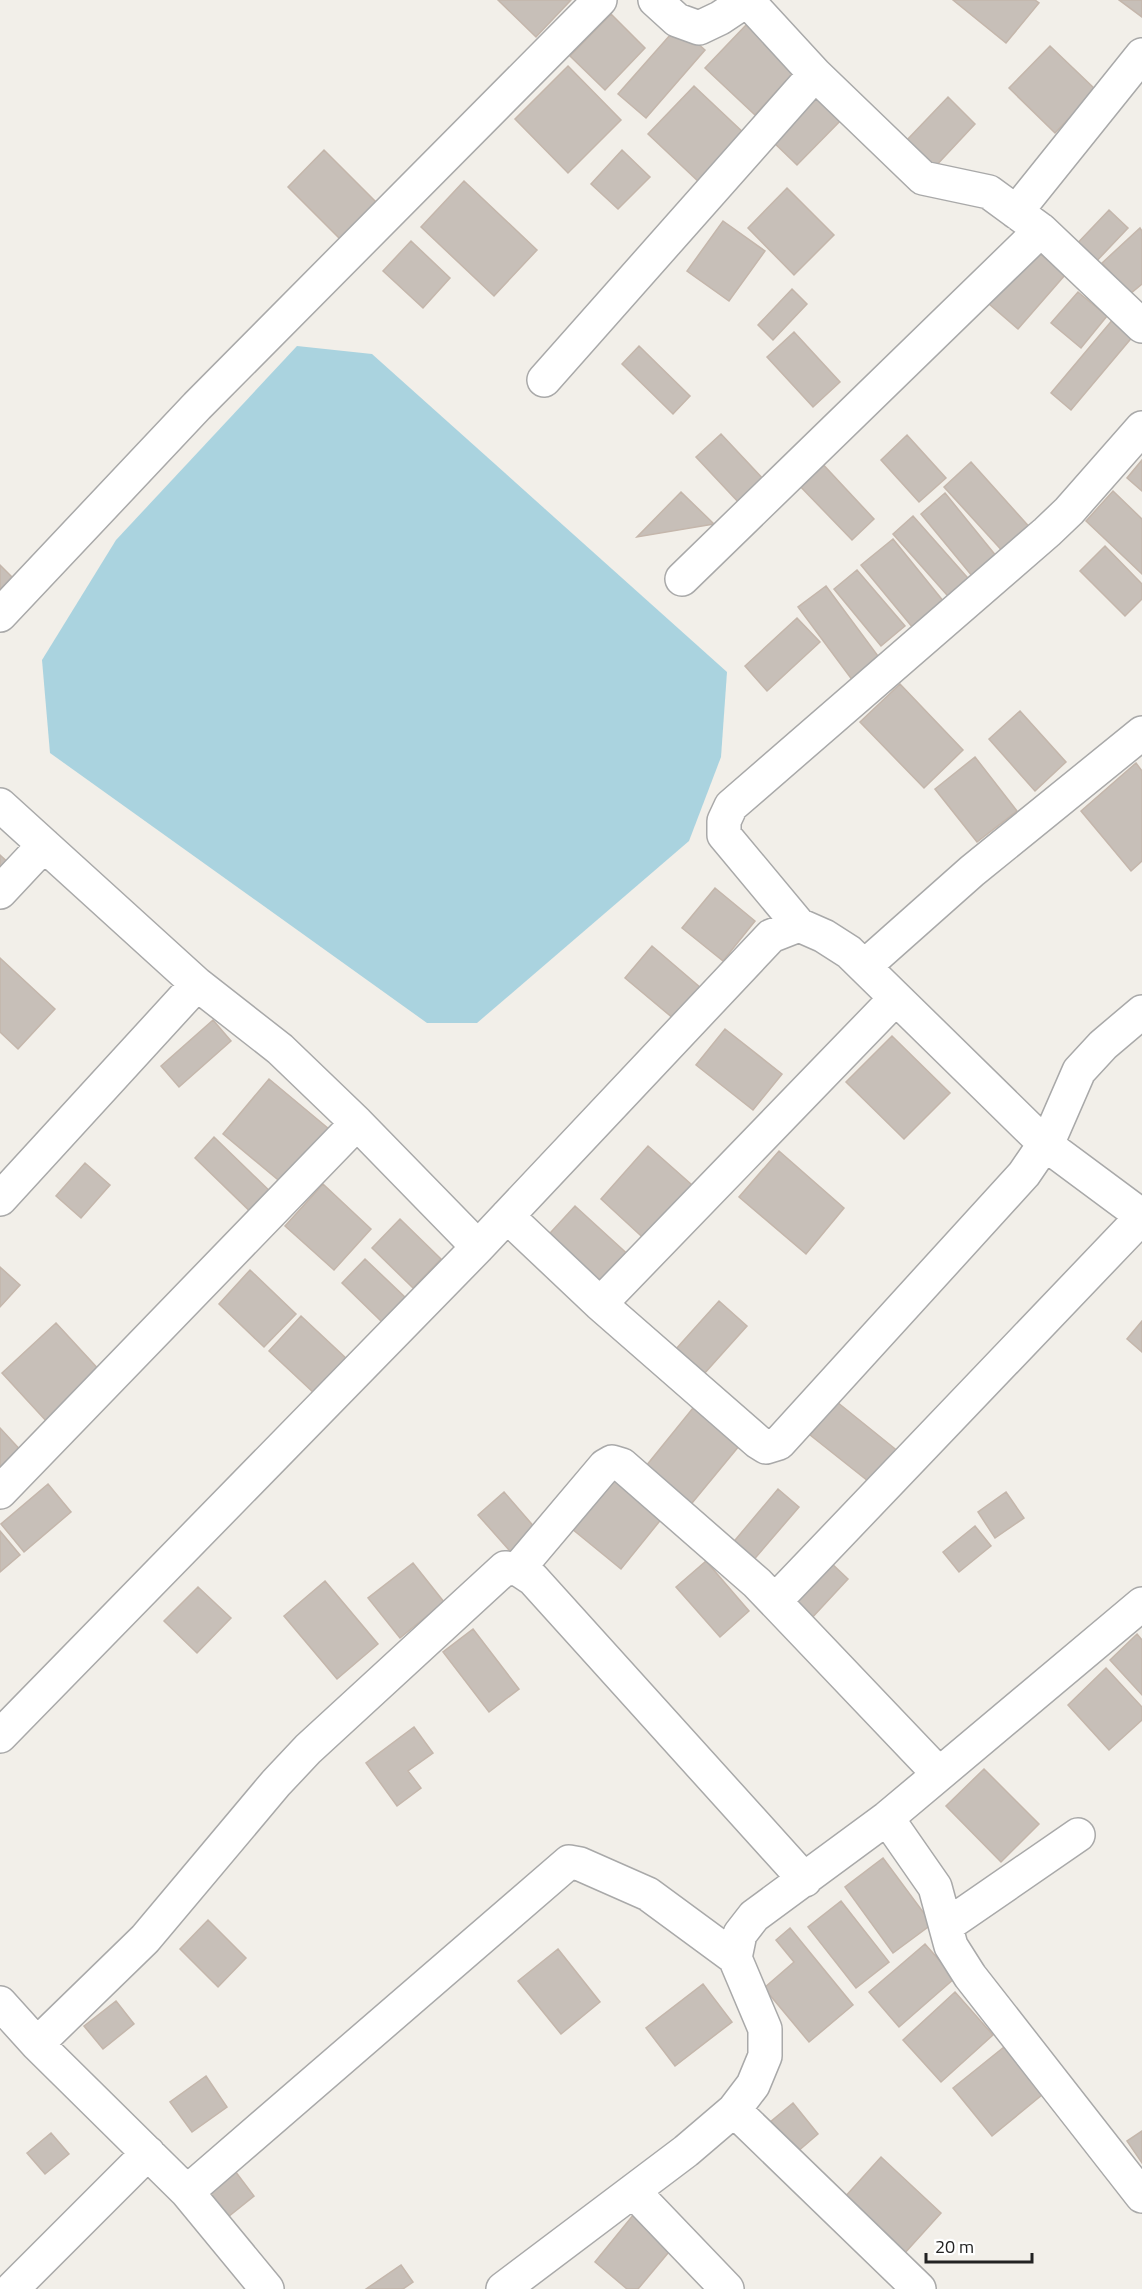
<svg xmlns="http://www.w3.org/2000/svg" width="1142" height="2289" font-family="'Titillium Web',sans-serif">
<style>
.water{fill:#aad3df}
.building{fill:#c7bfb8;stroke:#c4b6ab;stroke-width:1.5}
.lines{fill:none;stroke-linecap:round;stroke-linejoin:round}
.street-casing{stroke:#a9a9a9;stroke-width:36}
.street{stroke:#fff;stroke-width:33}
</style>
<rect width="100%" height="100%" fill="#f2efe9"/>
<path class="water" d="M297,346L372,354L727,672L721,757L689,841L477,1023H427L50,753L42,660L116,540Z"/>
<path class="building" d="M498,0H571L536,37Z
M953,0H1035L1039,3L1006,43Z
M1119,0H1142V17Z
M611,14L645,48L605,90L570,56Z
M746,25L795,71L755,115L705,68Z
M678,26L705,50L646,118L618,94Z
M1050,46L1096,90L1055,133L1009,88Z
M568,66L621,120L568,173L515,119Z
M818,84L848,113L797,165L768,137Z
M694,86L747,136L701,184L648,134Z
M948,97L975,124L933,169L905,142Z
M324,150L381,207L345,244L288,187Z
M622,150L650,177L618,209L591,184Z
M464,181L537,250L494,296L421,227Z
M787,188L834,235L794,275L748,228Z
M1109,210L1128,228L1091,267L1072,249Z
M723,221L765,251L729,301L687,271Z
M1140,228L1142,231V284L1130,294L1102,263Z
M411,241L450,278L423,308L383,271Z
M1036,250L1065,275L1018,329L989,304Z
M792,289L807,304L773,340L758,325Z
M1078,292L1107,316L1081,348L1051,323Z
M1114,318L1134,335L1071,410L1051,393Z
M794,332L840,382L813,407L767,357Z
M639,346L690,396L673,414L622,364Z
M721,434L766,482L741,505L696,457Z
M907,435L946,478L919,502L881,460Z
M818,459L874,519L852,540L795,481Z
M1142,460V491L1127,478Z
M971,462L1033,531L1006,555L944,487Z
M1113,491L1142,519V574L1086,521Z
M681,492L714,524L637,537Z
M945,493L1001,562L977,582L921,514Z
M913,516L974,585L954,603L893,534Z
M893,539L944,602L913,628L861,565Z
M1105,546L1142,584V599L1125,616L1080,571Z
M0,565L12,577L0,590Z
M857,570L905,626L881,646L834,589Z
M826,586L881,660L853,681L798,607Z
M797,618L820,642L767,691L745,666Z
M900,684L963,750L924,788L860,722Z
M1020,711L1066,762L1035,791L989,739Z
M975,757L1017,811L977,842L935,789Z
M1136,763L1142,771V861L1131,871L1081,811Z
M0,855L11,865L0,877Z
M715,888L755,921L723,961L682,928Z
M652,946L701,988L674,1019L625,978Z
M0,958L55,1009L18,1049L0,1032Z
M213,1020L231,1041L179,1087L161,1066Z
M725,1029L782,1074L753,1110L696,1065Z
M892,1036L950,1093L904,1139L846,1082Z
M269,1079L335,1134L289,1189L223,1134Z
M214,1137L280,1201L261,1222L195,1158Z
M648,1146L700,1192L652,1246L601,1199Z
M779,1151L844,1208L806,1254L739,1197Z
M85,1163L110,1185L81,1218L56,1196Z
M323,1184L371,1229L334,1270L285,1226Z
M575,1206L633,1259L599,1298L540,1244Z
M400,1219L441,1259L413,1288L372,1248Z
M365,1259L407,1299L383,1323L342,1283Z
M0,1267L20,1285L0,1307Z
M250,1270L296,1314L264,1347L219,1304Z
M719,1301L747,1326L695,1384L667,1359Z
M301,1316L348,1360L316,1395L269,1351Z
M1142,1321V1352L1127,1339Z
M56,1323L102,1373L48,1423L2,1373Z
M837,1402L899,1452L873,1485L810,1435Z
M693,1408L739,1446L688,1508L642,1471Z
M0,1428L25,1455L0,1478Z
M614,1477L663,1517L621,1569L572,1529Z
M48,1484L71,1512L24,1552L1,1524Z
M778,1489L799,1507L751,1563L731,1545Z
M504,1492L543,1537L517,1559L478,1515Z
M1006,1492L1024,1518L995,1538L978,1512Z
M975,1526L991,1546L959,1572L943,1552Z
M0,1531L20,1555L0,1572Z
M828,1560L848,1579L810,1620L789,1600Z
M706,1561L749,1611L720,1637L676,1587Z
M413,1563L444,1602L400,1638L368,1598Z
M325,1581L378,1644L337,1679L284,1616Z
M198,1587L231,1618L197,1653L164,1621Z
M473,1629L519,1689L489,1712L443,1652Z
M1137,1634L1142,1640V1695L1110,1660Z
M1106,1668L1142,1707V1720L1109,1750L1068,1705Z
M414,1727L433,1753L408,1771L421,1788L397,1806L366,1763Z
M984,1769L1039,1824L1001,1862L946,1806Z
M883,1858L932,1924L893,1953L845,1887Z
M841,1901L889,1962L856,1988L808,1927Z
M208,1920L246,1958L218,1987L180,1949Z
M790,1928L853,2005L809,2042L764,1988L794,1962L776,1940Z
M925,1944L955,1978L899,2027L869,1992Z
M558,1949L600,2002L561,2034L518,1981Z
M703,1984L732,2022L675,2066L646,2028Z
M955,1992L993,2035L941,2082L903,2040Z
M116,2001L134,2024L103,2049L84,2026Z
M1004,2047L1042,2095L992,2136L953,2088Z
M206,2076L227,2107L192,2132L170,2102Z
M793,2103L818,2134L789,2159L763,2128Z
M1142,2131V2163L1127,2141Z
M51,2133L69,2154L45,2174L27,2153Z
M881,2157L941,2213L904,2254L844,2198Z
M232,2167L254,2196L228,2217L205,2188Z
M634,2214L673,2247L638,2289H627L595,2262Z
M401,2265L413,2282L403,2289H366Z"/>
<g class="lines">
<g class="street-casing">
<path id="street" d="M655,0L677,20L699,28L720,18L747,0
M747,0L815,74L923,178L989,192L1041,230L1142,326
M1016,212L1142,55
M544,380L815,74
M682,579L1041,230
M0,615L197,406L600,0
M0,805L197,984L0,1199
M0,892L44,845
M799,925L724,835V821L731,806L1047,532L1069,511L1142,428
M865,966L972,871L1142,733
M197,984L280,1049L357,1123L478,1247
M507,1216L600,1304L758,1442L766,1447L779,1443L1024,1174L1052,1133L1079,1071L1103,1045L1142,1012
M600,1304L895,999
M0,1492L357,1123
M518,1569L605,1466L612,1462L622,1465L757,1583L939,1774
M775,1601L1142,1217
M0,1736L478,1247L771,936L799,925L824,936L849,952L1045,1144L1142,1216
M887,1818L935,1887L951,1946L970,1976L1142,2196
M946,1926L1078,1835
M0,2003L37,2044L187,2192L267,2289
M37,2044L145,1939L276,1783L308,1749L505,1568L518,1569L533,1579L805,1880
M734,2110L919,2289
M633,2191L727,2289
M187,2192L569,1862L580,1864L648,1894L735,1958
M12,2289L148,2153
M503,2289L686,2151L734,2110L753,2085L765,2056V2029L735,1958L740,1934L754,1916L887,1818L1142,1604"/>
</g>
<use href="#street" class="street"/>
</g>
<path d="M926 2253v9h106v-9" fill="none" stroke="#222222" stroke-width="3"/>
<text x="935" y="2253" font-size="18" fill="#222222" stroke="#ffffff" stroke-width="4.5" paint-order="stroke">20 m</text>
</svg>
